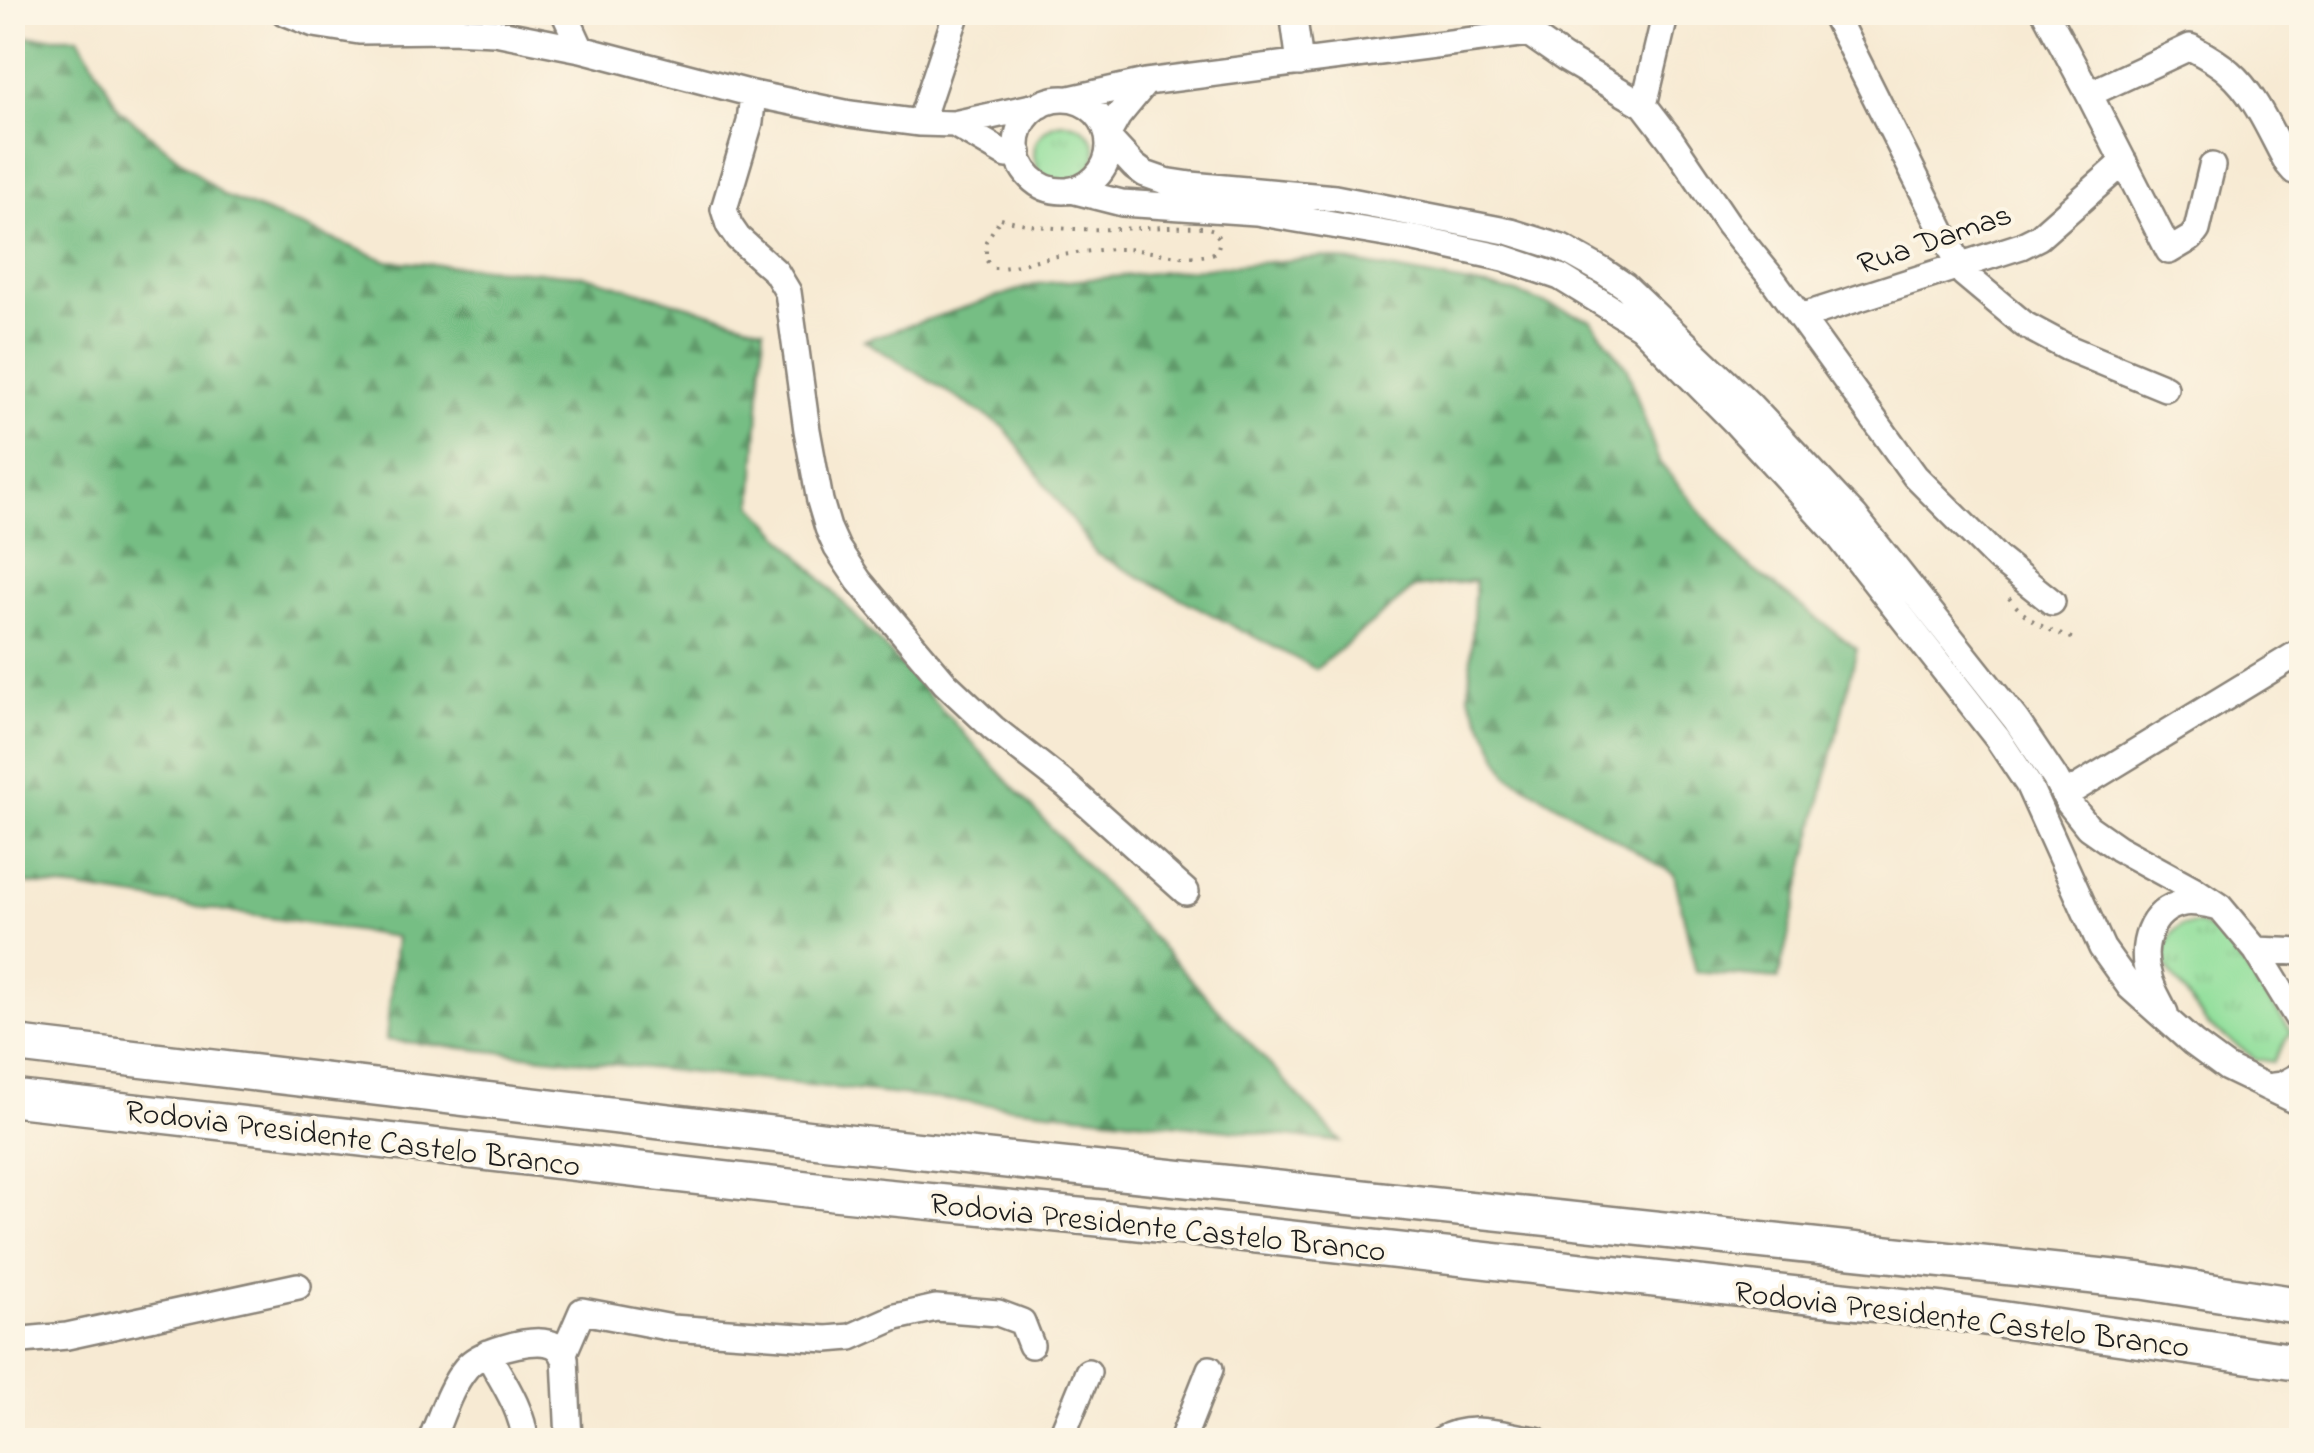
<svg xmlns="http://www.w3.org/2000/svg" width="2314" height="1453" font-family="'Indie Flower',sans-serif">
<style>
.grass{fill:url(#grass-tufts);stroke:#587e5c;stroke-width:2.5}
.forest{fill:url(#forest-firs);stroke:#496d50;stroke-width:2.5}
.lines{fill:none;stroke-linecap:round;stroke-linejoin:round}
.minor-casing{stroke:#8a8378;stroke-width:30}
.highway-casing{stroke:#8a8378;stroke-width:40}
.path{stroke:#8a8378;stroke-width:4;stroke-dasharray:2.5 8;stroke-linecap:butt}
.minor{stroke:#fff;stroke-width:25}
.highway{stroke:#fff;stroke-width:35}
.labels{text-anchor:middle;stroke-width:8;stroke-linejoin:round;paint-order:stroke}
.street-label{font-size:32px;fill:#1c1c1c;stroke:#fcf5e5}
</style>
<defs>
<pattern id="grass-tufts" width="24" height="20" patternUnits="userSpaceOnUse" patternTransform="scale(2.5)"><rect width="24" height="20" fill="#93df9c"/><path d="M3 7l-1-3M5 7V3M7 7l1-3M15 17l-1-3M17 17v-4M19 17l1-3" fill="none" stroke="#7ebf86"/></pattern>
<pattern id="forest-firs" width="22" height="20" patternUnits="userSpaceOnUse" patternTransform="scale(2.5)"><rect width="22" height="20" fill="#76be84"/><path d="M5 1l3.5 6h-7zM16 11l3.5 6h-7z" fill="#609a6b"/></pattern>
</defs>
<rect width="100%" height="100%" fill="#fcf5e5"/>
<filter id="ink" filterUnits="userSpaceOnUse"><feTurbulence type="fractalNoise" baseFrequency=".01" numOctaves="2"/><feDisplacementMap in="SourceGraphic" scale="20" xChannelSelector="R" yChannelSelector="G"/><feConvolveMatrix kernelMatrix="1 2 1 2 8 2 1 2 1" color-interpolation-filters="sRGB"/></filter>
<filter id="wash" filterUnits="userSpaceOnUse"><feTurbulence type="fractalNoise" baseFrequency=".0048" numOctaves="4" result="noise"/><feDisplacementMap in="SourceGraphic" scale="40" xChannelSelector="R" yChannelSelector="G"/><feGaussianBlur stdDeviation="2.25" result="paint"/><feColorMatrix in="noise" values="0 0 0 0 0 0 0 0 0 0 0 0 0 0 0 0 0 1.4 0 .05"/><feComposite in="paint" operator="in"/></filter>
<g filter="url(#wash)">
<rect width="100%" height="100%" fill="#f7ead3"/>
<path class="grass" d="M1034 154a31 31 0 1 1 62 0a31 31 0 1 1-62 0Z
M2199,924L2223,936L2291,1031L2273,1062L2256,1059L2207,1024L2165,965V947L2173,932L2181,926Z"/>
<path class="forest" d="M13,37H79L120,110L224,196L388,261L583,275L764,328L753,505L1341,1142L386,1040L396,937L79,889L13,882Z
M1324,257L1514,292L1591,320L1627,368L1659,462L1742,561L1857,649L1778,979L1696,972L1674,874L1508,775L1469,696L1475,581L1414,588L1316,669L1096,554L1004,427L864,340L1037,284Z"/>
</g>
<g filter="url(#ink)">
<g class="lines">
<g class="minor-casing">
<path id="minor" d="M284,12L314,24L359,31L450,30L495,32L581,49L753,94L850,114L920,123L954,124L1041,105
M564,12L581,49
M1293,12L1300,63
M1833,12L1964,274L2025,325L2068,348L2165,388
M2045,12L2089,94L2169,251L2191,238L2197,230L2212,166
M753,94L750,122L724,209L729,225L738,238L776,272L788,292L807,430L820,501L828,528L837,548L859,581L945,683L993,728L1067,786L1186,892
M2089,94L2190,47C2203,54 2217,61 2229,72C2256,95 2271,134 2288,164L2294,171L2302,173
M1070,99L1146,82L1528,33L1564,58L1644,105L1671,140L1728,224L1771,277L1915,476L1998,559L2052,602
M1017 145a46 46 0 1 1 92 0a46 46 0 1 1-92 0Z
M1644,105L1666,12
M920,123L957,12
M954,124L1007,155L1019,153
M1108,134L1118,116L1146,82
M1109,139L1134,166L1145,174L1165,181L1191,185L1335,198L1511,232L1562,248L1603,271L1625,286L1749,404L1855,517L2016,720L2055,778L2068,802L2088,827L2118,848L2193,889L2220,907L2256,950L2302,1025
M1071,190L1122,203L1256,212L1415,239L1504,258L1560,277L1640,326L1737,424L1834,530L1998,739L2028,784L2102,948L2130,987L2193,1043L2227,1068L2302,1104
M1800,317L2021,246L2039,237L2124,162
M2065,795L2300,652
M2256,950L2302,952
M2165,1013C2160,1001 2152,990 2149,977C2139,948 2149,909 2184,903C2194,901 2205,904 2215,906
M2266,1087L2282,1085L2302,1074
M12,1341L67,1336L298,1286
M487,1353C502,1380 523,1410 525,1440
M563,1355L582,1311L672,1328L827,1339L851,1337L896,1317L936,1308L998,1313L1022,1322L1031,1345
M431,1440C441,1417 450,1387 466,1368C478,1352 529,1338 548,1343C557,1345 561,1350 565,1358L569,1440
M1060,1440L1088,1372
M1182,1440L1210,1369
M1441,1440C1469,1422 1505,1436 1536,1440"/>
</g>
<g class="highway-casing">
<path id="highway" d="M12,1044L829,1141L2142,1281L2302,1306
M12,1098L833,1192L1130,1221L1943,1311L2302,1363"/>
</g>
<path class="path" d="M2186,12L2188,27
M1001,218C1068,238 1136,225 1205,227L1214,230L1220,240L1217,252C1188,263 1155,250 1125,249C1106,248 1066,254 1047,258C1028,261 1012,269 993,268L986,260V241Z
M2009,598C2026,620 2049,632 2075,639"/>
<use href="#minor" class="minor"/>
<use href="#highway" class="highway"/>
</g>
</g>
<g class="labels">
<g class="street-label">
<text transform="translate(1934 238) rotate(-19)" y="11">Rua Damas</text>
<text transform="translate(353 1137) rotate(7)" y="11">Rodovia Presidente Castelo Branco</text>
<text transform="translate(1158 1226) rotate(6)" y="11">Rodovia Presidente Castelo Branco</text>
<text transform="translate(1962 1318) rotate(7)" y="11">Rodovia Presidente Castelo Branco</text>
</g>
</g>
<rect width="2314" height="1453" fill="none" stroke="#fcf5e5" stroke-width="50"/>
</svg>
